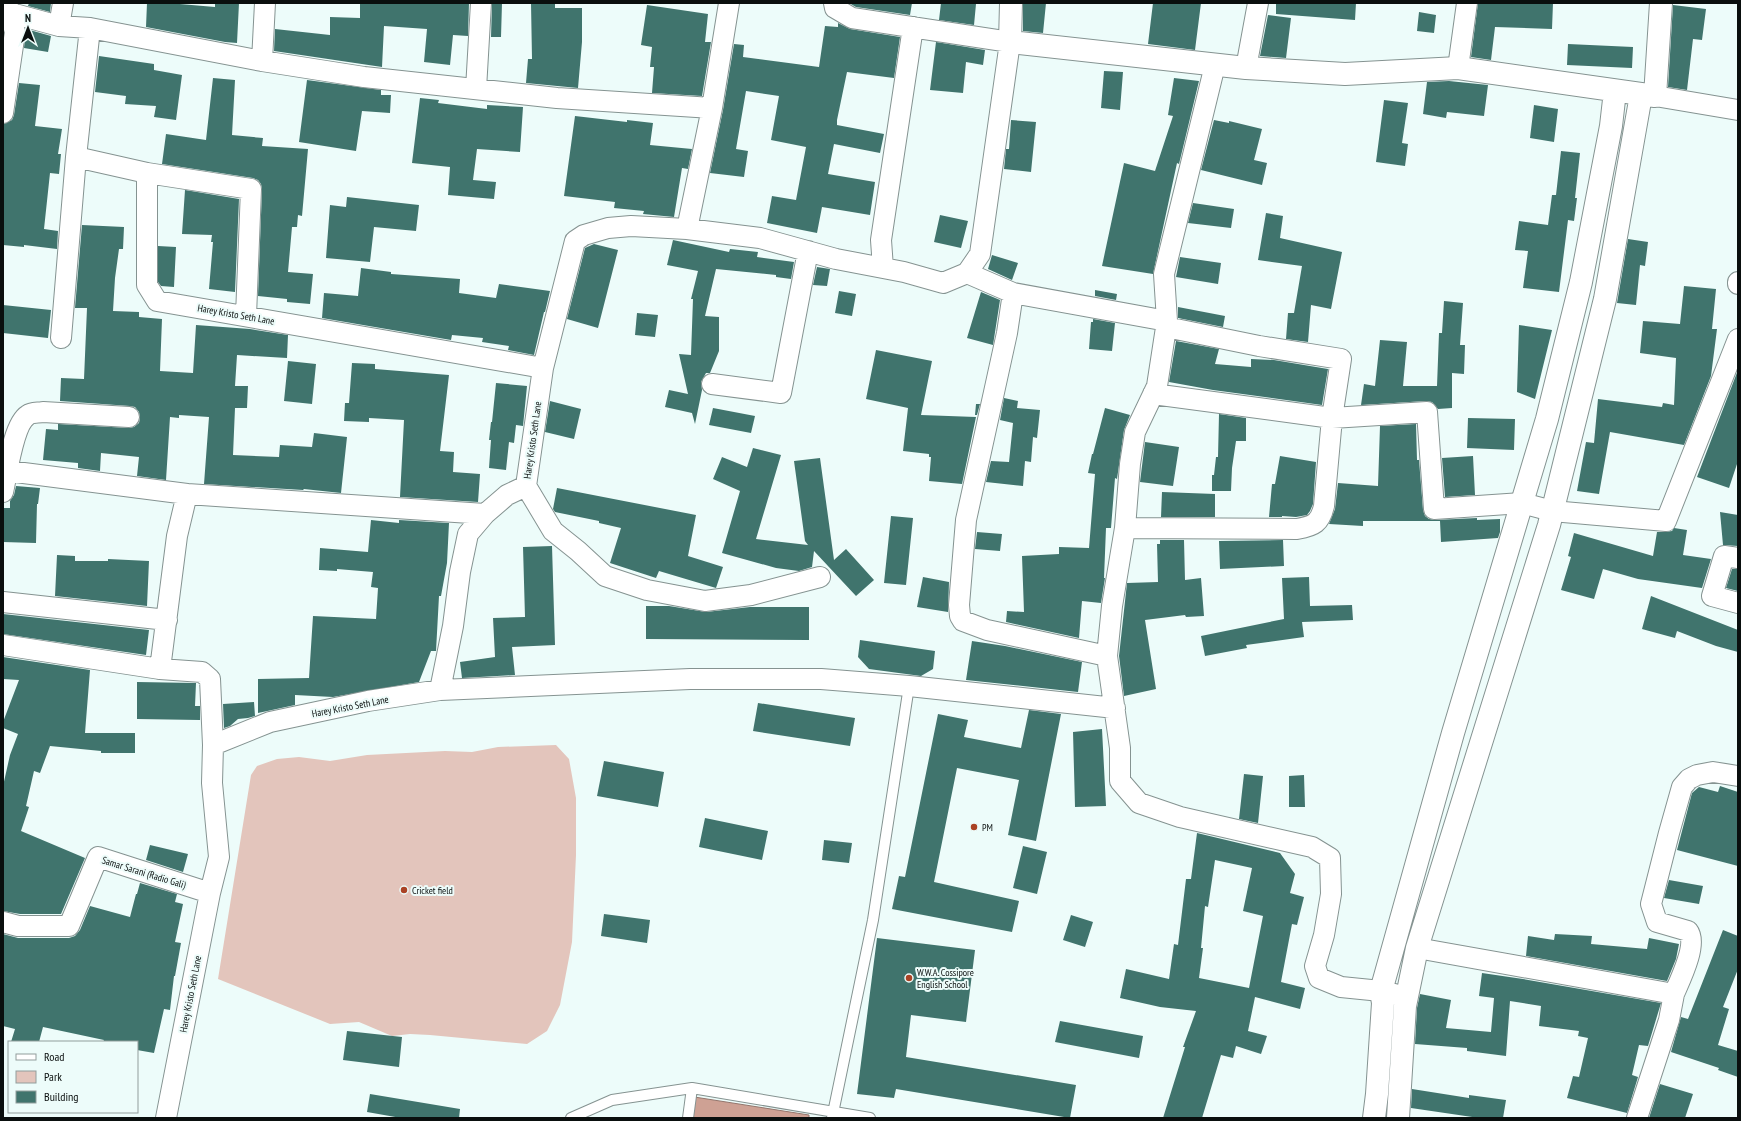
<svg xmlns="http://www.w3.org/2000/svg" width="1741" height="1121" font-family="'PT Sans Narrow',sans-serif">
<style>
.green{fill:#e3c5bc}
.water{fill:#cea194;stroke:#93756c}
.building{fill:#40746d;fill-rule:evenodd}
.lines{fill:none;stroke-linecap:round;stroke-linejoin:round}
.service-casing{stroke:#859391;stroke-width:12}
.minor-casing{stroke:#859391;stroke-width:22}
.tertiary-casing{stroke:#859391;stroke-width:24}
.service{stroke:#fff;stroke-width:10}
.minor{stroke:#fff;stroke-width:20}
.tertiary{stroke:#fff;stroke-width:22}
.poi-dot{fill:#aa4224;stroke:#edfcfa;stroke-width:1.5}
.labels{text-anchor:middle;stroke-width:4;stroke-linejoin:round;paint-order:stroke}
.street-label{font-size:10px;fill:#0a0f0e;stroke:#edfcfa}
.poi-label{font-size:10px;fill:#0a0f0e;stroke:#edfcfa;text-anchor:start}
</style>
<rect width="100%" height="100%" fill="#edfcfa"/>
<path class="green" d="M556,745L569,759L576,798V855L572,942L560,1005L547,1031L527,1044L430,1035L410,1034L392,1036L359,1022L330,1024L218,979L251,775L257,766L277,759L299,757L330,761L367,755L445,751L472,752L498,747Z"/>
<path class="water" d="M688,1096L809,1115V1118H685Z"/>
<path class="building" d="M29,3H51L50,12L28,6Z
M147,3H168L215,7V3H239L237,43L225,42L146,27Z
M360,3H469L468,36L453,35L450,65L424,62L427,29L384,26L382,67L274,51L275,29L330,35V17L360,18Z
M492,3H502L501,37H491Z
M531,3H555V8H582V42L578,88L526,83L528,59H532Z
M849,3H912L910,15L856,7Z
M941,3L976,4L974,25L939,20Z
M1023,3H1046L1043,33L1023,31Z
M1153,3H1201L1195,50L1148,44Z
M1276,3H1356L1355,20L1276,14Z
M1478,3H1553L1552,29L1495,27L1491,60L1471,57Z
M647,5L708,14L705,42H711L702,96L652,93L654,67H650L652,47L641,45Z
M1673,5L1706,9L1702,40L1693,39L1687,90L1668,87Z
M1419,12L1436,15L1434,33L1417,31Z
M1268,15L1291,18L1286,58L1260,56Z
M838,23L850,29L900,37L894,78L847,72L837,120V125L884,134L880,153L834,144L828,174L875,182L870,215L822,207L817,233L767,223L772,196L796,200L806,147L771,140L779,96L746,91L736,149L748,151L744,177L710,173L723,110L734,44L744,45L743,57L819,67L825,26L838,27Z
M26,29L51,36L48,52L24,48Z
M936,42L985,50L983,65L966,62L963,93L930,90Z
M1568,44L1633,47L1632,68L1567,65Z
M99,56L154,64V70L182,75L176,120L154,117L156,106L125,104L126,96L95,92Z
M1104,71L1123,72L1120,110L1101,108Z
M213,78L235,80L232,135L263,138L262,146L308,149L302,216L298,215L297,227H292L288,272L313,274L310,304L287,302V299L258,296L262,189L261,184L258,180L253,178L162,164L166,134L206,140Z
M1174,78L1199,81L1179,164L1177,163L1153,274L1102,266L1124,163L1155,171L1173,116L1168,115Z
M307,80L381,90V95H391L390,113L362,111L356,151L299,142Z
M1449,81L1488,85L1484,116L1447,112L1446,118L1423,114L1427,82Z
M19,83L40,85L35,126L62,129L58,154H61L59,174L50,173L44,229L58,231L57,249L24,245V247L3,245V134L4,124L12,120L14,115Z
M420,98L439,100L438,103L487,109V105L523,107L520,152L477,149L473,180L496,182L494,199L448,195L450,167L412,163Z
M1384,100L1408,103L1402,143L1408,144L1405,166L1376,162Z
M1534,105L1558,109L1554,142L1530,138Z
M575,116L627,122V120L653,123L650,145L692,149L688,169L682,168L674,217L643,214L644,211L614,208L615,202L564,196Z
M1011,120L1036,122L1031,172L1004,169L1006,149H1009Z
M1214,120L1229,123V121L1262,129L1254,160L1267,163L1262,185L1201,170Z
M1561,151L1580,153L1575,198H1577L1574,221L1568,220L1559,292L1523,288L1528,251L1515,250L1519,221L1548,225L1552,195H1556Z
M185,190L239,199L235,292L209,289L213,242H211L212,235L182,234Z
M347,197L419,205L416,231L374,227L370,262L326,258L330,205L346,207Z
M1193,203L1234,209L1231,228L1188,223Z
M1266,213L1283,216L1280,238L1342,252L1331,309L1311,305L1308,342L1286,339L1288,313H1294L1302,266L1258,260Z
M940,215L968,221L961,248L934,242Z
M82,225L124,227L123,249H119L115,278L113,311L139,312V317L162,319L160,371L193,373L196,325L250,329L288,335L287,358L237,355L235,386H248L247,408H235L233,455L279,457L280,445L312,447L314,433L347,437L341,493L304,489L303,490L204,484L209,417L179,415V418L170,417L166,480L137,476L139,457L101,453L100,471L78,468V463L43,460L46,429L58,430V424L129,428L134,427L139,423L140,418L139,412L135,407L130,406L60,401L61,378L84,379L87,308H75Z
M1628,239L1648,242L1645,266L1640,265L1636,305L1617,303Z
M673,240L729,252L730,249L758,252L757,257L794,262L791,279L776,277V275L716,269L705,316L719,317V351L710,373H706L701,382L702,390L695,424L692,413L665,407L669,390L688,394L679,354L691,355L693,299H691L698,271L667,265Z
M594,244L618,250L598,328L567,319L585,248Z
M158,246L176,247L174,287L161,286L158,282Z
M992,255L1018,263L1012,280L988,269Z
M1180,257L1221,263L1218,284L1176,277Z
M817,267L830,269L827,286L813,285Z
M361,268L391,272V274L460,279L459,293L496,298L499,284L550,291L545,312H544L534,355L508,350L509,346L482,342L483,338L452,335L451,340L322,318L324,293L358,296Z
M1684,286L1716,289L1712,329H1717L1711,376L1684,445L1610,432L1599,494L1577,491L1586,442L1594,443L1598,399L1662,407L1663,403L1674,405L1676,358L1640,353L1643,321L1680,324Z
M1095,290L1117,294L1116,300L1095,296Z
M839,291L856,294L852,316L835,313Z
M981,292L1000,300L993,345L967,338Z
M1444,301L1463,303L1460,345H1465L1464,374L1452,373V408L1438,409L1432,402L1426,401L1361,405L1364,384L1375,386L1380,340L1407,342L1403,386H1437L1439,333H1442Z
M3,305L51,310L48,338L3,333Z
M1178,307L1225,316L1223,327L1178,318Z
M637,313L658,315L655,337L635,335Z
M1093,319L1115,323L1112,351L1089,349L1091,322H1093Z
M1519,325L1552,330L1535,399L1517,392Z
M1176,341L1219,349L1215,364L1251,367V359L1274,360L1328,369L1322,405L1213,390L1169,382Z
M876,350L932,361L921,415L976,417L962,484L929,481L931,457H929V454L903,451L908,408L866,399Z
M288,361L316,364L312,404L284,401Z
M352,363L375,364V369L449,375L440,451L454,452L453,472L480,474L478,502L400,497L404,420L369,418V422L344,421L345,403H349Z
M1738,370V461L1729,488L1697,477Z
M496,383L527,386L523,426L516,425L514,443L509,442L506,470L489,468L491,440H489L491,422H492Z
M1004,398L1018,401L1017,408L1040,410L1037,438L1033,437L1031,462L1025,461L1023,486L986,482L991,461L1009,462L1013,423L1000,420Z
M550,401L581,409L574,439L545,432Z
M976,404H980L977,415H975Z
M713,408L755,416L751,433L709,425Z
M1105,408L1130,415L1124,430L1117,479L1115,478L1111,528H1106L1104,578H1105L1101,603L1082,601L1079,638L1006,622L1007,611L1024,612L1022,556L1059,554V547L1089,548L1095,474L1088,473L1092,454H1093Z
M1219,414L1246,418V441H1236L1232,468L1231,491H1212V475H1214L1216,457H1218Z
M1468,418L1515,419L1514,450L1467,448Z
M1416,424L1417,460H1419L1423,510L1425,516L1429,519L1435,520L1477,518V520L1500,519V532L1498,538L1441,542L1440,521H1363V526L1329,524L1335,509L1338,483L1378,486L1380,426Z
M1145,442L1179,447L1173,486L1140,482Z
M753,448L781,455L756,539L808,545L805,541L794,461L820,458L834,560L846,549L874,580L856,596L814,551L812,567L799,571L776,568L722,553L740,491L713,479L722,457L747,467Z
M1280,456L1316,462L1313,504L1310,511L1307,515L1296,517L1282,516V517H1269L1272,484H1275Z
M1473,456L1475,495L1445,497L1442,458Z
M16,486L40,488L38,504H37L36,543L3,542L4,508H10V501L14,495Z
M557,488L696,515L688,556L723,567L716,588L659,571L656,578L610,563L621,528L599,523V521L555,512L553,509Z
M1162,492L1215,494V517H1161Z
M1720,512L1738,515V546L1723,545Z
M891,516L913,518L906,585L884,583Z
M371,520L399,523V520L449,523L447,563L441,596H439L436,651H431L419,682L333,697L295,695V705L258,713V679L309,678L313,616L376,619L378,588L371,587L373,572L337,569V571L319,570L320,548L368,552Z
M1674,528L1687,530L1683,555L1711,559L1702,588L1638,579L1603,569L1594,599L1561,590L1571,557L1568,556L1574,533L1653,556L1657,532H1665L1672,531Z
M977,532L1002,534L1000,551L975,549Z
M1160,540H1184L1185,580L1201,578L1204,616L1186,617L1185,615L1145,620L1156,689L1124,696L1119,656L1127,583L1158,582L1157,544H1160Z
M1283,540L1284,566L1220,569L1219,541Z
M552,546L555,645L512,647L515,675L462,678L460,662L495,657L493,618L525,617L523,547Z
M57,555L75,556V561H108V559L149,561L147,606L55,596Z
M1732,569H1738V591L1726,588Z
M923,577L949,582L948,612L917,607Z
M1309,577L1310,606L1352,605L1353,620L1302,622L1304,637L1246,645L1247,648L1205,656L1201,636L1284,619L1282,578Z
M1651,596L1738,630V652L1716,646L1677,631L1675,638L1642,629Z
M646,606H669L706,612L750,607H809V640L646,639Z
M3,614L149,630L146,655L3,634Z
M860,640L935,651L933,669L921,676L869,669L858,657Z
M972,641L1005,646L1082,662L1078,692L966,680Z
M3,657L90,670L85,733H135V753H101V751L50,746L40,773L34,771L26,806L29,807L21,831L85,858L61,914H20L3,911V786L10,755L18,734L3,728V722L19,680L3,679Z
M137,682L196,683L195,706H200V720L137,719Z
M254,702L255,716L248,718L238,719L230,726L224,728L223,704Z
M758,703L855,718L850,746L753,731Z
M1029,710L1061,714L1036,841L1008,835L1019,780L957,768L934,882L1019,901L1012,932L892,909L899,876L905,877L938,714L968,720L964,737L1021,748Z
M1102,729L1106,806L1075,807L1073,732Z
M604,761L664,772L658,807L597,796Z
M1244,774L1263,776L1258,823L1239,819Z
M1304,775L1305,807H1289V776Z
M1720,786L1738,792V866L1677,850L1692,793L1699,787L1718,792Z
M705,818L768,831L762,860L699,847Z
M1197,833L1280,853L1295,874L1290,893L1304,897L1297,925L1292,924L1281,982L1305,988L1300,1009L1255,997L1248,1031L1267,1036L1261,1054L1236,1046L1233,1058L1221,1055L1202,1118H1163L1185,1047H1183L1196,1011L1160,1007L1120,998L1126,969L1169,979L1174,944L1178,945L1186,879H1191ZM1215,860L1252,868L1243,911L1263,916L1249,988L1199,978L1203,948H1201L1205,906L1208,907Z
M824,840L852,843L849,863L822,860Z
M150,845L188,854L183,872L146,860Z
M1023,846L1047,852L1037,894L1013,888Z
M1669,880L1703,886L1699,904L1664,898Z
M140,883L177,894L175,902L183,904L175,942L181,943L175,976H174L170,1010L164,1009L154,1053L137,1050V1042H103L104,1040L43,1027L39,1042H11L15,1029L3,1026V934L18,938H69L75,936L80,930L90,906L130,917L136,894H137Z
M604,914L650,920L647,943L601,936Z
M1071,915L1093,922L1085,947L1063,940Z
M1723,930L1738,936V969L1723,1007L1729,1009L1718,1045L1738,1051V1077L1718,1070L1719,1068L1671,1052L1681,1017L1688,1019Z
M1555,934L1592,936L1591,944L1647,949L1649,938L1679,944L1676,959L1667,981L1526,956L1528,936L1554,940Z
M877,938L975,950L966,1022L911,1015L906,1057L1076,1085L1070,1118L896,1089L894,1098L857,1094Z
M1482,973L1523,979L1661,1003L1648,1046L1639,1045L1632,1075L1638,1077L1627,1113L1567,1098L1573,1076L1579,1077L1588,1038L1578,1036L1579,1031L1539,1026L1541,1006L1510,1001L1506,1056L1467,1051V1048L1415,1044L1417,1008L1420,994L1451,1000L1446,1028L1491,1032L1494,998L1479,996Z
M1060,1021L1143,1036L1139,1058L1055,1042Z
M347,1031L402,1037L399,1067L343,1060Z
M1660,1084L1693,1094L1685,1118H1649Z
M1412,1089L1469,1098V1095L1506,1100L1503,1118H1479L1411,1108Z
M370,1094L460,1109L459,1118H401L367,1112Z"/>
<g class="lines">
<g class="service-casing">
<path id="service" d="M571,1118L612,1100L692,1088
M688,1118L692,1088L870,1118
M832,1118L873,920L909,686"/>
</g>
<g class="minor-casing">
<path id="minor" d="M11,13L59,26L90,28L262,61L265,3
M59,26L63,3
M90,28L76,157L147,173V285L157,301L543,368
M262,61L364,77L557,98L712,108L729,3
M1215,65L1164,274L1167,321L1157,386L1135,432L1130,464L1125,528L1112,606L1107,656L1120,748V781L1139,803L1180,817L1312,847L1330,858L1331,894L1324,935L1315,966L1319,978L1341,987L1381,991L1407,997
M1246,68L1258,3
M1458,68L1467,3
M476,89L481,3
M1655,96L1738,110
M3,113L15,32L7,3
M147,173L251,189L246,316
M687,229L712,108
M883,268L881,240L913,27
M967,273L1013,293L1167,321
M1738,282V284
M1013,293L1007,333L966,520L959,605L960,616L963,621L987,630L1107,656
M61,338L76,157
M712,384L781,393L808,251
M1153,394L1332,418L1427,412L1434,509L1522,503L1552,511L1666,521L1738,339
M8,471L187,494
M526,486L553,531L578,551L605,576L647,590L705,601L751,595L820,577
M3,492C7,475 13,424 28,415C32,412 38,413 43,412L129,417
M1125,528L1297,529C1314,526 1320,523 1324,506L1332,418L1341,359L1259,346L1166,327
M1738,558L1724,556L1712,596L1738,603
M3,602L167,620
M3,645L160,669L177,536L187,494L485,514
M160,669L202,672L210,679L213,745
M440,690L690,679H821L909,686L1115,708
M3,922L18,926H69L98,857L210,893
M1417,948L1674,994L1669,1020L1637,1118
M1674,994C1680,980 1698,944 1688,931L1657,922L1651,904L1669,833L1682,787L1689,779L1697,775L1713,772L1738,776
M166,1118L210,893L219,857L212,783L213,745L270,722L368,701L440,690L453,626L460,572L468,534L485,514L507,495L526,486L543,368L575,241L584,235L608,228L631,226L687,229L760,238L836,259L904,272L943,283L967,273L980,254L1010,42L852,18L835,8L834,3"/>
</g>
<g class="tertiary-casing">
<path id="tertiary" d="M1011,3L1010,42L1246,68L1345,74L1458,68L1655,96L1661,3
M1374,1118L1377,1094L1383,1003L1381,991L1453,733L1547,419L1581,282L1611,126L1615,91
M1398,1118L1405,1006L1417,948L1549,525L1605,299L1641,95"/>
</g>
<use href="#service" class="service"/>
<use href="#minor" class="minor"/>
<use href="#tertiary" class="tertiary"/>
</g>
<g class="poi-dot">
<circle cx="974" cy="827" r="4"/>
<circle cx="404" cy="890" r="4"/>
<circle cx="909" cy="978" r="4"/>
</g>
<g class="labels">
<g class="street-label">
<text transform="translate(236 314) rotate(10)" y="4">Harey Kristo Seth Lane</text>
<text transform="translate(532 440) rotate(-82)" y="4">Harey Kristo Seth Lane</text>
<text transform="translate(350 706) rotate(-11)" y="4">Harey Kristo Seth Lane</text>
<text transform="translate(144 872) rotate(17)" y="4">Samar Sarani (Radio Gali)</text>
<text transform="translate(190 994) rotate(-79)" y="4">Harey Kristo Seth Lane</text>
</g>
<g class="poi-label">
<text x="982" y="831">PM</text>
<text x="412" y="894">Cricket field</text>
<text x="917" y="976">W.W.A. Cossipore<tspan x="917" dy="12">English School</tspan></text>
</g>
</g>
<rect width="1741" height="1121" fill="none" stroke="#0a0f0e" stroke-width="8"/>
<rect x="8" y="1041" width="130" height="72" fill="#edfcfa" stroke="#929d9c"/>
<rect x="16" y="1054" width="20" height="6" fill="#ffffff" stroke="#929d9c"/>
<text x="44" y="1061" font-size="12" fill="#0a0f0e">Road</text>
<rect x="16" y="1071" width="20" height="12" fill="#e3c5bc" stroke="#929d9c"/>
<text x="44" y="1081" font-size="12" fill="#0a0f0e">Park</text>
<rect x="16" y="1091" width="20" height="12" fill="#40746d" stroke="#929d9c"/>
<text x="44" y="1101" font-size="12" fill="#0a0f0e">Building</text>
<g transform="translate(28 28)" stroke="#edfcfa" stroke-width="3" paint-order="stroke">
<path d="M0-3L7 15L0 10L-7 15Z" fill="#0a0f0e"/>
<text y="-6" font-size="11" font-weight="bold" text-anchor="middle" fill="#0a0f0e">N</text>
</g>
</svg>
